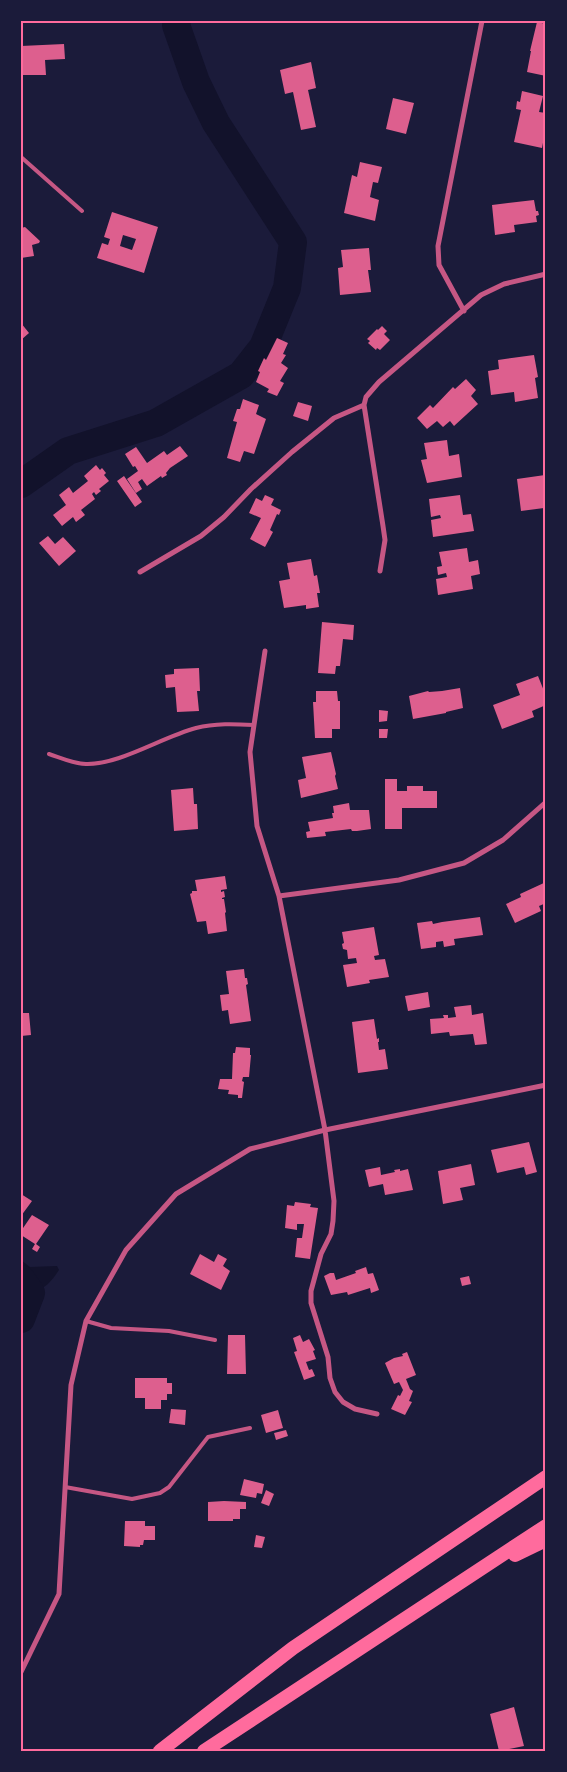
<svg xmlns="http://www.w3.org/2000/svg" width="567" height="1772" font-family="Jost,sans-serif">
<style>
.water{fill:#12122b}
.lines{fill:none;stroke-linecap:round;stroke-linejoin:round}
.river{stroke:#12122b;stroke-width:28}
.building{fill:#dd5f8e;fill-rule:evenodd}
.service{stroke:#c65784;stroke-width:4}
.minor{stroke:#c65784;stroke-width:5}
.motorway{stroke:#ff6b9d;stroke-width:14}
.neatline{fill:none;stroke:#ff6b9d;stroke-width:2}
</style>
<rect width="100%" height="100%" fill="#1b1b3a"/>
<path class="water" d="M21,1260L30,1267L57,1266L59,1270C48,1287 41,1291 21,1296Z"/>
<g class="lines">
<path class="river" d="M21,484L68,451L156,423L241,375L263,347L287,288L293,242L216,123L196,82L176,25L177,21
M21,1279L31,1293L21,1319"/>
</g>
<path class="building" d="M537,22L546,24V76L527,72L531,51H530Z
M64,44L65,59L45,60L46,75H21V46Z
M311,62L316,88L308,90L316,127L301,130L293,92L285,94L280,70Z
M522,91L543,96L539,112L546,113V127L542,148L514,142L521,110L516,109L517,101L520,102Z
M393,98L414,103L406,134L386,129Z
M360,162L382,167L378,183L373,182L370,197L379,200L375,221L344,213L352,175L357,177Z
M534,200L536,211H538L539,215L536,216L537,222L514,225L515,232L495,235L492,205Z
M112,212L158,227L144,273L97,258L102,243L108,245L110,239L104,237ZM123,235L136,239L132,250L120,246Z
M25,227L40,241L39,243L32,245L34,256L21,258V228Z
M369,248L371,270H368L371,292L340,295L338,268L343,267L341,250Z
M21,323L29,333L21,340Z
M382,326L387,331L384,334L390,340L380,350L377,348L376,350L368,343L370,341L367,339L377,329L378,330Z
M277,338L288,343L283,354L286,355L281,363L288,368L280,381L284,383L277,396L267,392L269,389L256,382L260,372L258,371L264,358L266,360Z
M534,355L538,377L535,378L538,398L515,402L514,392L491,395L488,371L499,369L498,360Z
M466,379L476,390L471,396L478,404L454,426L450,421L443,427L437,421L427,429L417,418L430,405L433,408L453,387L455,389Z
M243,399L259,405L256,414L266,419L254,454L244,451L240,462L227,458L237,422L233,421L237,409H240Z
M298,402L312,406L308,421L293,416Z
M447,440L449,456L459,454L462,477L427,483L421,460L427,459L424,443Z
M180,446L188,456L170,468L166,473L167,475L162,478L161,476L147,486L142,479L138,482L142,489L136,493L127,479L138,471L135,466L133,467L125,454L136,447L147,463L164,451L167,455Z
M96,465L100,470L102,468L106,473L104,475L109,481L99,489L101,491L96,495L94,492L92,494L95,499L81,510L85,515L76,522L73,517L62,526L53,515L66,505L59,495L69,487L73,493L88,481L84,476Z
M546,466V515L544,508L521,511L517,479L545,475L543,467Z
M124,476L142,502L135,507L117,481Z
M265,495L274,499L271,505L281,510L279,515L277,514L270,530L273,532L265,547L250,539L261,518L249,513L256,498L262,501Z
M460,495L463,515L471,514L474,531L433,537L431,520L441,518L440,515L431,517L429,499Z
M48,536L55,544L63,537L76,551L59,566L39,543Z
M467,548L469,562L478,560L480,574L471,576L473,589L438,595L436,579L447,577L446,573L438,575L437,567L442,566L439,552Z
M311,559L314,576L317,575L320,593H317L319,607L306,609V605L284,608L279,581L290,579L287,563Z
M322,622L354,625L353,640L343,639L340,666H336L335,674L318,673Z
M199,668L200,691H197L199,711L177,712L175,687L166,688L165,675L174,674V669Z
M538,676L546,696V705L532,711L534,717L502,729L493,705L520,695L516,684Z
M460,688L463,708L446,712V713L413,719L409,696L428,691L429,692L442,691Z
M316,691H337L338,701H340V729H332V738H315L313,702H316Z
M379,710L388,711L387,721L379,722Z
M379,729H388L387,738H379Z
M331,752L336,774L335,776L338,789L301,798L298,780L306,778L302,757Z
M385,779H397V791H407V786H423V791H437V808H402V829H385Z
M193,788L194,804H197L198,829L174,831L171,790Z
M349,803L350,810H369L371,829L357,831H352L351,829L325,832L326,836L307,838L306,832L310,831L308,822L333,818L332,813H334L333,806Z
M225,876L227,889L221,890V892L224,891L225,897L222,898V899H224L226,912L225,913L227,931L208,934L206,921L197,922L190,894L192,893V891H197L195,880Z
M546,882V903L539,906L541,911L515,923L506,904L521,897L520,894Z
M480,917L483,935L454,939L455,945L444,947L443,941L436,942V947L421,949L417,923L432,921L433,924L442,922Z
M374,927L379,955L374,956L375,960L385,959L389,977L369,980L370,983L347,987L343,965L357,963L356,958L348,959L347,950L343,949L342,944L344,943L342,932Z
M244,969L245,978H247L248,984L246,985L251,1021L230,1024L228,1010L222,1011L220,995L229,994L226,971Z
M428,992L430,1007L408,1011L405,996Z
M21,1005H23V1013H29L31,1035L21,1036Z
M471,1005L472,1015L483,1013L487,1044L475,1045L473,1034L450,1036L449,1032L431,1034L430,1019L444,1018L443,1015H448V1018L456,1017L454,1007Z
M374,1019L377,1039L379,1038V1042H378L379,1050L385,1049L388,1069L358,1073L352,1022Z
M236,1047L250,1048V1055H251L249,1077H243L242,1081L244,1082L242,1098H238V1095L228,1094L229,1090L218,1089L220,1079H232L233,1053H235Z
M529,1142L537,1172L526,1175L524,1167L497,1173L491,1150Z
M471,1164L475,1185L460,1188L463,1200L443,1204L438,1171Z
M380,1167L381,1175L395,1172L394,1170L400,1169V1171L408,1169L413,1190L385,1195L383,1184L369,1187L365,1170Z
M21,1194L32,1201L21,1216Z
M295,1202L311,1204L310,1207L318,1208L310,1259L295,1257L297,1238H302L304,1224H297V1230L285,1228L287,1205L294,1206Z
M32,1215L49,1225L36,1244L40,1247L37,1252L32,1249L35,1244L21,1235V1231Z
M200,1254L214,1262L218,1254L227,1259L223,1266L230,1271L221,1290L190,1274Z
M366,1267L368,1274L373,1273L379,1290L371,1293L370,1288L348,1295L347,1292L331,1295L324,1276L330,1273H334L336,1280L356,1273L355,1271Z
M469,1276L471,1284L462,1286L460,1278Z
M228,1335H245L246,1374H227Z
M300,1335L303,1342L309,1339L315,1350L313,1351L316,1359L306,1362L309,1370L312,1369L315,1376L304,1380L294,1352L297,1351L293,1338Z
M407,1352L416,1375L406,1379L410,1389L413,1391L409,1401L412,1402L405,1415L391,1409L398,1395L400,1396L403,1390L399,1382L394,1384L385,1363L394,1358L403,1356L402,1354Z
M135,1378H167V1383H172V1394H167V1400H161V1409H145V1398H135Z
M171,1409L186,1410L185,1425L169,1423Z
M278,1410L283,1428L266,1433L261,1415Z
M286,1430L288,1436L276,1440L274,1433Z
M244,1479L264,1484L262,1494L257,1493L256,1498L240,1495Z
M266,1490L274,1494L269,1506L261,1503Z
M224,1501L246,1502V1509H240V1519H233V1521H208V1502Z
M125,1521H145V1526H155V1540H144L143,1545H140V1547L124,1546Z
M256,1535L265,1537L262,1548L254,1547Z
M514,1707L524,1746L499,1751L490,1714Z"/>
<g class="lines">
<path class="service" d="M21,157L82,211
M49,754C61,758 74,764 86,764C119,765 162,737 196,728C215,723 235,724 254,725
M86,1321L111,1328L169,1331L215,1340
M65,1487L132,1499L160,1493L169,1487L208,1437L250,1428"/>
<path class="minor" d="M464,311L439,265L438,246L482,21
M380,571L385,540L383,526L364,405L366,397L379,382L481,295L504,284L546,274
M140,572L201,536L224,517L251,489L292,452L334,418L364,405
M265,651L250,752L257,826L279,896L325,1130L334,1201L333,1221L331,1234L321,1254L311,1291V1303L328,1357L330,1378L335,1392L343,1402L355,1409L377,1414
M279,896L399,880L464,863L503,840L546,802
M21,1672L59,1594L71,1385L86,1321L126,1250L176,1194L250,1149L325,1130L546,1085"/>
<path class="motorway" d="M515,1555L546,1540
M160,1751L293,1648L546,1477
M204,1751L546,1526"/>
</g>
<rect width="567" height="1772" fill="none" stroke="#1b1b3a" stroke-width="45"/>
<rect x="22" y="22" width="522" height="1728" class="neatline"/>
</svg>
